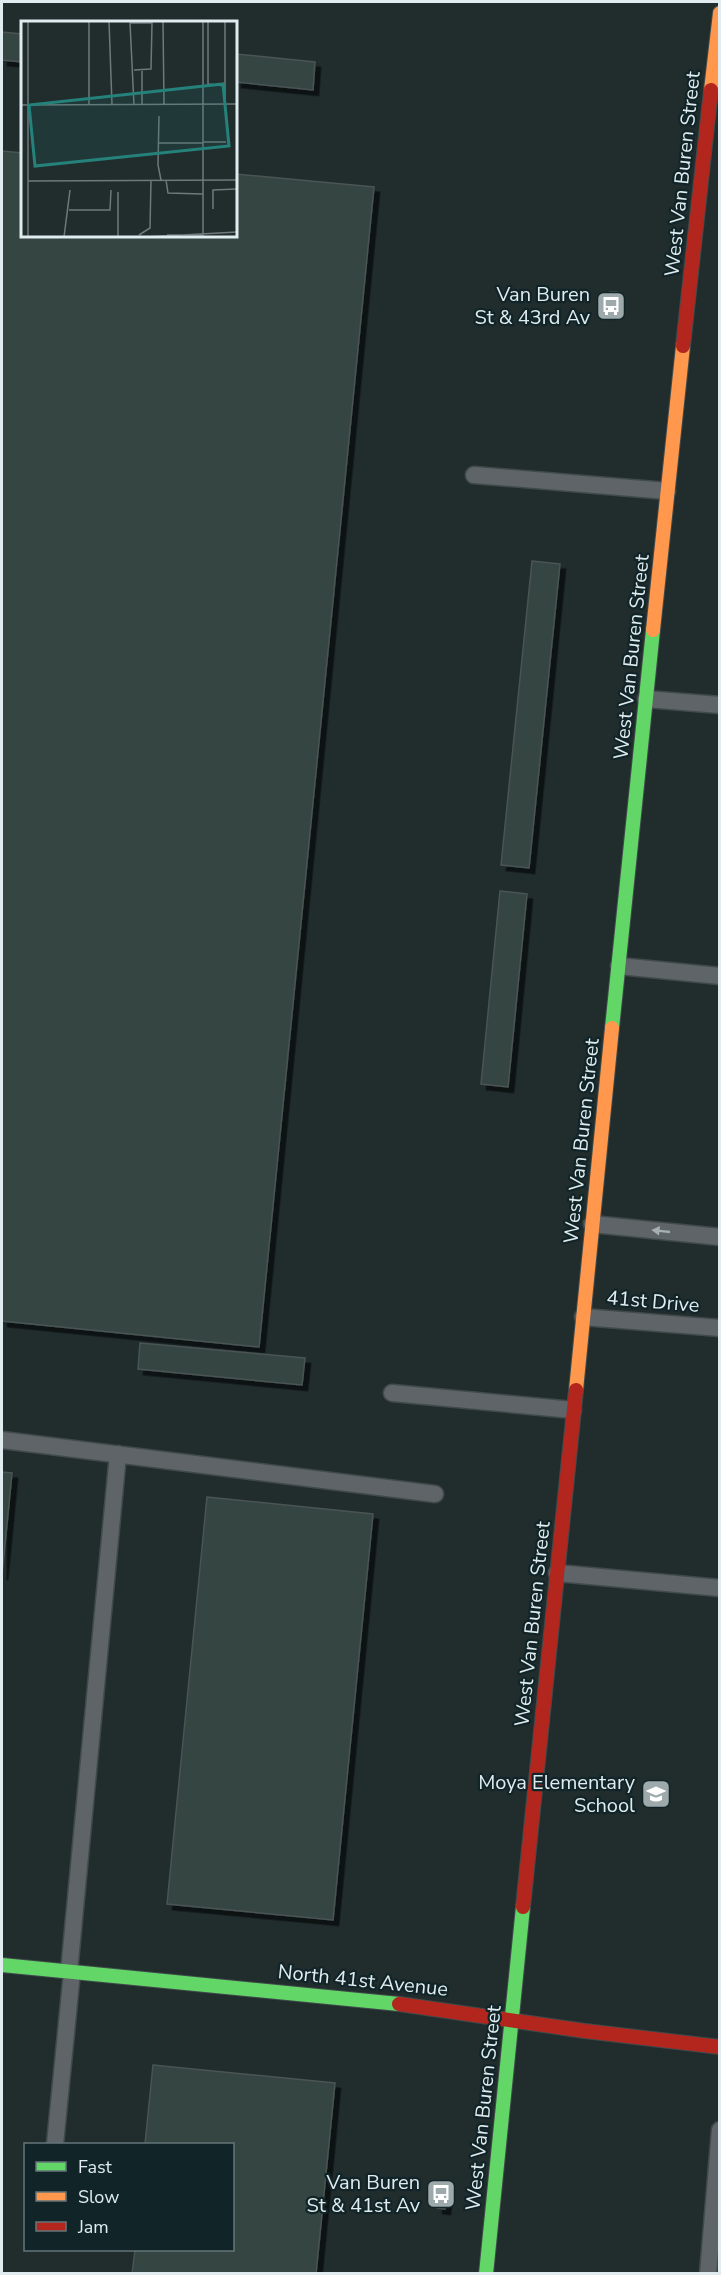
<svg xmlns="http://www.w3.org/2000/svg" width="721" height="2275" font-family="'Nunito Sans',sans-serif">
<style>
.building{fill:#354443;stroke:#4a5453;stroke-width:1.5;filter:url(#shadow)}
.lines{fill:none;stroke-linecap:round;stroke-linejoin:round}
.lane-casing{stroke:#404a4b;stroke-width:19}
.fast-casing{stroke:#404a4b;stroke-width:16}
.slow-casing{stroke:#404a4b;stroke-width:16}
.jam-casing{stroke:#404a4b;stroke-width:16}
.lane{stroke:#5e6468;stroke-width:16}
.fast{stroke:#63d668;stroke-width:14}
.slow{stroke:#ff974d;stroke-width:14}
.jam{stroke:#b3261e;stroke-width:14}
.oneway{fill:#a6afb2}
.labels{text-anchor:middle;stroke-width:4.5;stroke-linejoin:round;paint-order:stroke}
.street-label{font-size:20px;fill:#e0ecef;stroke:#112529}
.poi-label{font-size:20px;fill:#e0ecef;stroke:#112529;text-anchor:end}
.inset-road{fill:none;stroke:#6d797b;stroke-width:1.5}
.view{fill:#24827b;fill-opacity:0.15;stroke:#24827b;stroke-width:3}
.inset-edge{fill:none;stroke:#e0ecef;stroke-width:3}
</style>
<defs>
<filter id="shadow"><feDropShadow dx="5.5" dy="5.5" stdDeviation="0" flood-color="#0009"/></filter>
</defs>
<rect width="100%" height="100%" fill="#212c2d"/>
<path class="building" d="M2,32L22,34V62L2,60Z
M236,54L315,62L313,90L236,82Z
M2,151L22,153V236H236V174L374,187L259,1347L2,1321Z
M610,292H617L614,312L608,311Z
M532,561L560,564L529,868L501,865Z
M500,891L527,894L508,1087L481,1084Z
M140,1343L305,1358L302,1385L138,1369Z
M2,1472L12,1473L2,1575Z
M207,1497L373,1514L333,1920L167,1904Z
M153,2065L335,2083L316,2274H132L135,2250H232V2144H145Z
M439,2189L447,2190L445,2209L437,2208Z"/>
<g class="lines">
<g class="lane-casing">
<path id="lane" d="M474,475L667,491
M646,699L720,705
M619,966L720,976
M592,1224L720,1237
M583,1317L720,1328
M392,1393L573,1410
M2,1440L435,1494
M557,1573L720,1588
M69,1972L118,1454
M55,2144L72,1972
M708,2274L720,2130"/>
</g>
<g class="fast-casing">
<path id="fast" d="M612,1028L653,630
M2,1965L399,2004
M486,2274L523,1907"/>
</g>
<g class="slow-casing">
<path id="slow" d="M711,90L720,13
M653,630L683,346
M576,1390L612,1028"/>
</g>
<g class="jam-casing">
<path id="jam" d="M683,346L711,90
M523,1907L576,1390
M399,2004L585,2031L720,2047"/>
</g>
<use href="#lane" class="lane"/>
<use href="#fast" class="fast"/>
<use href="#slow" class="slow"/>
<use href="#jam" class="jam"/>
</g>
<defs><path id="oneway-solid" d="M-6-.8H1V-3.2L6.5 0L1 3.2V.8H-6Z" transform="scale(1.5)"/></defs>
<use class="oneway" href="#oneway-solid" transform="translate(661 1231) rotate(-174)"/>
<defs>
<g id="bus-square" transform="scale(1.5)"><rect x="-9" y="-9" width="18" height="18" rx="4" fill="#9da9ab" stroke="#112529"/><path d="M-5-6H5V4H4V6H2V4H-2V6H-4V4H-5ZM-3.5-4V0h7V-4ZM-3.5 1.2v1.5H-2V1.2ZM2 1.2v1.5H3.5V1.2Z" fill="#fff"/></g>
<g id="school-square" transform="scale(1.5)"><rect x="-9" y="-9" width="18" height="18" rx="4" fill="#9da9ab" stroke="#112529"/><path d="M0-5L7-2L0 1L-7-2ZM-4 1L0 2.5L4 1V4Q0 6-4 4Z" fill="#fff"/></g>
</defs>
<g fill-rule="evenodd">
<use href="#bus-square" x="611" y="306"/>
<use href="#school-square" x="656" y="1794"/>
<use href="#bus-square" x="441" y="2194"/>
</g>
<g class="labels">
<g class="street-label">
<text transform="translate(682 174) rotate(-84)" y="7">West Van Buren Street</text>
<text transform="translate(631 657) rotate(-84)" y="7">West Van Buren Street</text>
<text transform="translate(581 1141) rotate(-84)" y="7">West Van Buren Street</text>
<text transform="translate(653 1301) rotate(5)" y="7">41st Drive</text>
<text transform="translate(532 1624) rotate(-84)" y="7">West Van Buren Street</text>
<text transform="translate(363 1980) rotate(6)" y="7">North 41st Avenue</text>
<text transform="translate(483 2108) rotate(-84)" y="7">West Van Buren Street</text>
</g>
<g class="poi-label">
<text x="590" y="301">Van Buren<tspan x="590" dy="23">St &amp; 43rd Av</tspan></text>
<text x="635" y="1789">Moya Elementary<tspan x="635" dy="23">School</tspan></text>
<text x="420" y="2189">Van Buren<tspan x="420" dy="23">St &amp; 41st Av</tspan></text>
</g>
</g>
<g transform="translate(21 21)">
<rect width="216" height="216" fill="#212c2d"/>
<path class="inset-road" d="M7,0V216M68,0V84M88,0L91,84M142,0L143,83M187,0V63L204,65M204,0V83M121,50V84M0,84L216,83M113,84L109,2H131L130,48L113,49M138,95L137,144L140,159M182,121H205M137,122H182M145,159L147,172L182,173M7,160L216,159M192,188V169L216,168M48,189H89L90,169M118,214L129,207L130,159M146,214H182M43,216L49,169M97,216V171M125,216L216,211M182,216V0"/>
<path class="view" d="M202,63L208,125L14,145L8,84Z"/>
<rect width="216" height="216" class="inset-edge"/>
</g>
<rect width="721" height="2275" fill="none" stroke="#e0ecef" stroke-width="6"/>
<rect x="24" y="2143" width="210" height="108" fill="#112529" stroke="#647578" stroke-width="1.5"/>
<rect x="36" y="2162" width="30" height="9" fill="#63d668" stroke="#647578" stroke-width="1.5"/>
<text x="78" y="2173" font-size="18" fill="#e0ecef">Fast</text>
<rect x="36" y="2192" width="30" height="9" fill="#ff974d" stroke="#647578" stroke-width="1.5"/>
<text x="78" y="2203" font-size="18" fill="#e0ecef">Slow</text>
<rect x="36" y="2222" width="30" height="9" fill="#b3261e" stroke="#647578" stroke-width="1.5"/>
<text x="78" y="2233" font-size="18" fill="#e0ecef">Jam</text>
</svg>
